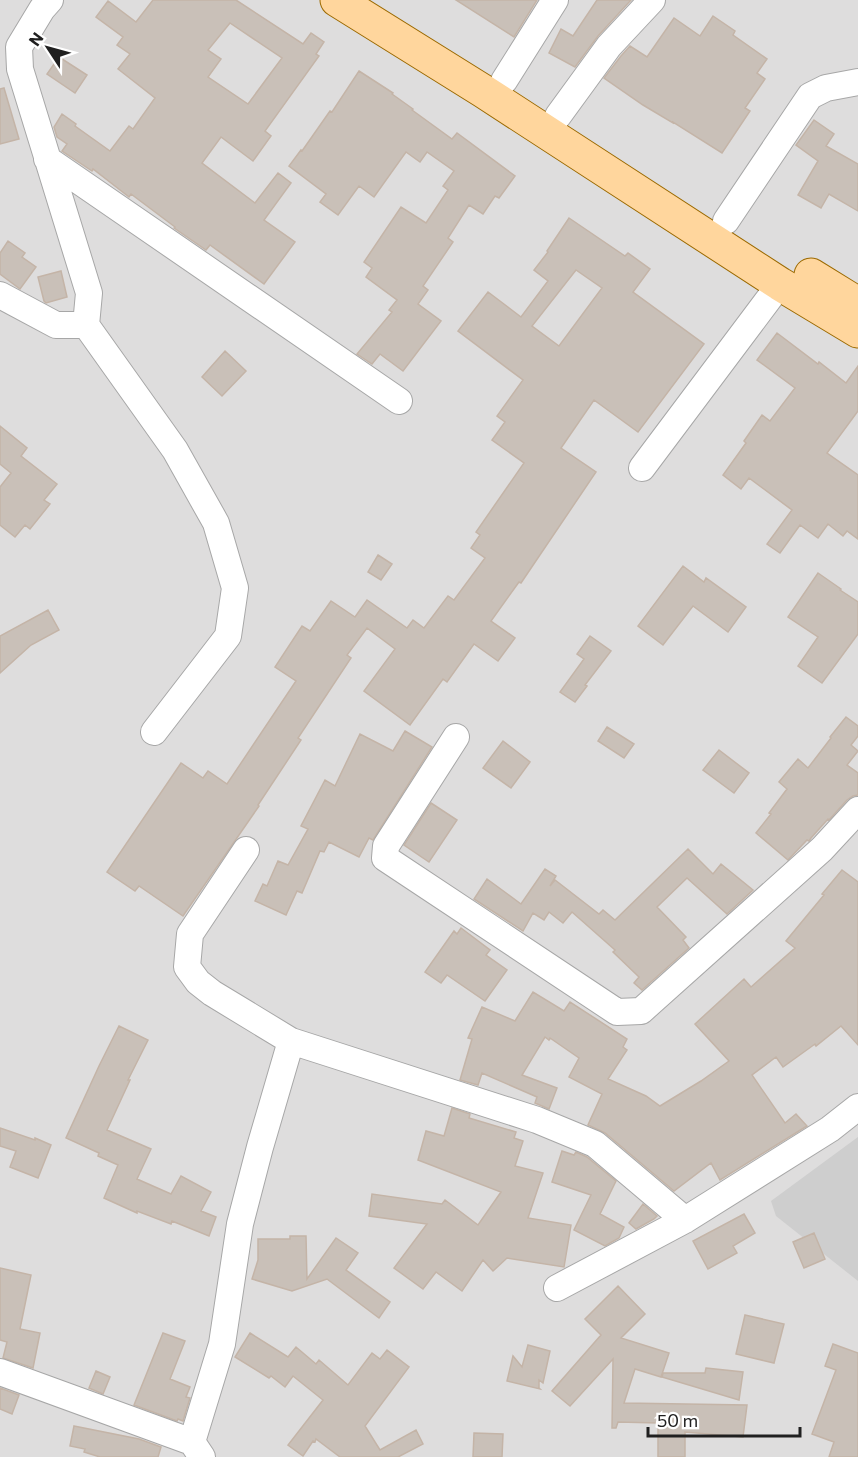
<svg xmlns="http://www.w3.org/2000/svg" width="858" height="1457" font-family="Commissioner,sans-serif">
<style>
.residential{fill:#dedddd}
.religious{fill:#cecece}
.building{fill:#c9c0b8;stroke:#c4b4a7;stroke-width:1.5;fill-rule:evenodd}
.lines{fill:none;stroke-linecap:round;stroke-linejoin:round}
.minor-casing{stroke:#a7a7a7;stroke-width:28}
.major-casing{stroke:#9c6a00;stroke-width:35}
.minor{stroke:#fff;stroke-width:26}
.major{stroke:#ffd69d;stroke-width:33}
</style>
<rect width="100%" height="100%" fill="#f1ede6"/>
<path class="residential" d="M0,0H858V1457H0Z"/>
<path class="religious" d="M858,1137V1281L776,1216L771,1201Z"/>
<path class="building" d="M153,0H236L303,44L311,33L324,42L316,54L319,56L265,131L271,136L253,161L221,137L202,163L255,203L278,173L291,183L264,220L295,242L264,284L210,245L206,250L174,228L175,227L131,194L129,197L93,169L92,171L62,151L67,144L57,137L54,127L62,114L76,124L75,126L110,151L129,126L133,129L155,98L118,69L130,54L117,45L123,37L96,17L108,1L136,22ZM230,23L282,58L248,104L208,77L221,59L208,50Z
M456,0H537L514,37Z
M597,0H631L598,36L575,67L549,53L561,29L573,36Z
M713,16L735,31L733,35L767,59L757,73L765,79L745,108L750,111L722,153L673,122V123L643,105L604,78L621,56L630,46L647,57L674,18L700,36Z
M59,57L87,75L75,93L47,74Z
M359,71L393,93L392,94L413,109L412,110L452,139L457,133L515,176L499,198L495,196L483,214L469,205L448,238L453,242L423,286L428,290L418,304L441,321L403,371L380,354L372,364L357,354L392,312L389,310L397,300L366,277L372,268L364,262L401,207L426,223L448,190L443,186L454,171L427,152L420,162L406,152L374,197L359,186L338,215L320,202L326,194L289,166L301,150L302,151L330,111L332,112Z
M4,88L19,139L0,144V89Z
M814,120L834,134L826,146L858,164V211L829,194L821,208L798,195L818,161L796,145Z
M569,218L625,256L628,253L650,269L633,292L704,344L638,432L594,400L561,448L596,472L521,583L519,582L491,621L515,638L498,661L474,644L447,682L443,679L410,725L364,691L395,649L367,628L347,655L351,658L298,738L301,740L258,805L259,806L183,916L139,886L135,891L107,872L181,763L203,778L208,771L227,784L296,681L275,667L302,626L310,631L331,601L355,617L367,600L407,628L413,620L424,628L448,596L454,600L485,558L471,548L480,535L476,532L524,463L492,440L505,422L497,416L523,380L458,331L488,292L521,317L548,281L534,270L548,252L547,251ZM576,270L602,288L559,346L532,326Z
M8,241L25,253L22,257L36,267L20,289L0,274V253Z
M61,271L67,297L46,303L44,301L38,277Z
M777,333L818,364L819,362L846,383L858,366V411L827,453L858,475V539L847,531L843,536L828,524L818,538L800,525L780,553L767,544L792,510L749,478L741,489L723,475L746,443L744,441L762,415L770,421L795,388L757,360Z
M225,351L246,371L222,396L202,377Z
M0,426L27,448L21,456L57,484L44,500L50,504L30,529L25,525L15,537L0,525V487L11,473L0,464Z
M378,555L392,564L381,580L368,572Z
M683,566L704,582L706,578L746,607L728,632L693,606L663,645L638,626Z
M818,573L841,589L840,590L858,602V634L822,683L798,666L818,637L788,617Z
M48,610L59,630L31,645L0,673V636Z
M590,636L611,651L585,685L587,686L575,702L560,692L584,659L577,654Z
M846,717L858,726V736L851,745L858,751L847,765L858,773V795L853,796L847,800L829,820L828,819L811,838L809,841L807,840L788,860L756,833L771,814L769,813L787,789L779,782L798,759L808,768L831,738L830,737Z
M607,727L634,744L624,758L598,741Z
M405,731L432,747L373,840L369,838L359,857L329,842L324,852L320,851L302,893L297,891L286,915L255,901L263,884L267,886L278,861L288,865L308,829L301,826L325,780L335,786L360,734L393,751Z
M503,741L530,762L511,788L483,768Z
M719,750L749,773L734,793L703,770Z
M431,803L457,820L429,862L404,845Z
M688,849L713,874L721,864L753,890L727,914L687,878L657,907L686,937L683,940L689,948L642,990L634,983L639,977L613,952L615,950L572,912L563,923L549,912L544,920L533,913L523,931L474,899L487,879L521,904L545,869L556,876L550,886L555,880L599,914L603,910L615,920Z
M842,870L858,882V1045L841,1026L816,1046L815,1044L783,1067L776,1057L752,1075L785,1123L796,1114L807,1126L720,1180L711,1163L674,1191L605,1133L588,1125L602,1094L569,1077L579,1058L550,1038L549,1040L545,1037L522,1075L557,1088L549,1109L535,1103L537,1097L482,1073L478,1085L460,1080L472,1039L468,1038L482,1007L515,1021L533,992L564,1011L570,1002L627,1039L623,1047L627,1050L608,1079L646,1096L660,1106L701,1081L729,1061L695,1024L744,979L751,987L795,948L786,941L824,895L822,894Z
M461,928L490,950L486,955L507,970L485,1001L447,975L441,983L425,972L454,931L457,934Z
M119,1026L148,1040L128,1080H130L107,1130L151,1149L137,1179L171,1194L181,1176L211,1192L201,1211L216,1217L209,1236L172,1221L171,1224L137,1211V1213L104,1198L118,1165L98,1156L99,1153L66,1138L99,1066Z
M452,1108L470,1114L469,1118L516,1132L514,1138L523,1141L515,1166L543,1173L528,1218L571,1225L564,1267L507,1258L493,1271L483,1260L462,1291L436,1272L423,1289L394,1268L427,1224L369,1216L372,1194L442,1204L445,1200L478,1225L501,1192L418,1160L426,1131L444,1136Z
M0,1128L35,1140V1138L51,1145L38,1178L10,1167L16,1151L0,1146Z
M562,1151L574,1155L576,1152L587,1157L616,1181L600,1214L624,1227L619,1238L605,1246L574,1230L591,1195L552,1182Z
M643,1204L657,1216L654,1219L636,1229L629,1223Z
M744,1214L755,1233L733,1246L737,1253L708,1269L693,1241Z
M814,1233L825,1259L804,1268L793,1242Z
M290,1236H306L307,1279L336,1238L358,1253L346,1270L390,1302L379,1318L327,1279L292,1291L252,1279L258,1260V1239H290Z
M0,1268L31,1275L20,1329L40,1333L33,1368L3,1358L7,1342L0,1340Z
M618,1286L645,1314L621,1338L669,1353L661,1377L635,1369L624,1403L747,1405L743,1437L685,1432V1457H658V1423L618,1422L616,1428H612L613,1359L570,1406L552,1391L601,1335L585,1319Z
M745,1315L784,1324L774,1363L736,1354Z
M163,1333L185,1341L170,1379L190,1387L186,1397L190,1398L183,1421L178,1419L177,1421L134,1405Z
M250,1333L288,1357L296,1347L316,1364L319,1360L348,1385L372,1353L380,1359L387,1350L409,1367L365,1426L380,1450L416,1430L423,1444L398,1457H340L316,1439L315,1442L313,1441L303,1456L288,1445L323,1400L293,1376L285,1387L271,1376L269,1378L235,1357Z
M833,1344L858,1353V1457H829L834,1442L812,1434L836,1370L825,1366Z
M528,1345L550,1351L543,1383L539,1380V1388L540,1389L507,1381L513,1356L522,1367Z
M706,1368L743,1372L739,1400L662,1377L663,1373H705Z
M96,1371L110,1377L103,1394L89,1388Z
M0,1388L19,1395L12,1414L0,1409Z
M74,1426L139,1439L161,1447L158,1457H100L84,1452L85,1449L70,1446Z
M474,1433L503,1434L502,1457H473Z"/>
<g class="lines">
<g class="minor-casing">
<path id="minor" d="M504,81L555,0
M558,116L609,46L652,0
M47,159L399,401
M726,221L810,96L826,88L858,82
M0,295L56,325H86L89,293L20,69L19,47L42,9L50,0
M86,325L175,450L216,523L235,588L228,636L154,732
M642,468L780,284
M456,737L386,846L385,858L617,1012L641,1011L822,849L858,810
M246,850L190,934L187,967L198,982L212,993L291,1041L537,1120L595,1144L685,1220
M557,1288L685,1220L830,1129L858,1107
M0,1372L192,1442L202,1457
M192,1442L222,1344L240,1224L260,1147L291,1041"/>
</g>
<g class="major-casing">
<path id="major" d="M337,0L483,91L780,284L858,331
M811,275L858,304"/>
</g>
<use href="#minor" class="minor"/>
<use href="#major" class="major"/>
</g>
<g transform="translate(48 48) rotate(306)" stroke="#ffffff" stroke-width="4.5" paint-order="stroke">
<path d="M0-4.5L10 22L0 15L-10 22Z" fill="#202020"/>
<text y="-9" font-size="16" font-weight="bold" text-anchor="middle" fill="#202020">N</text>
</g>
<path d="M648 1427v9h152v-9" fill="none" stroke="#202020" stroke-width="3"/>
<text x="657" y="1427" font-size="18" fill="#202020" stroke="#ffffff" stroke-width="4.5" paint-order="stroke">50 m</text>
</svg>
